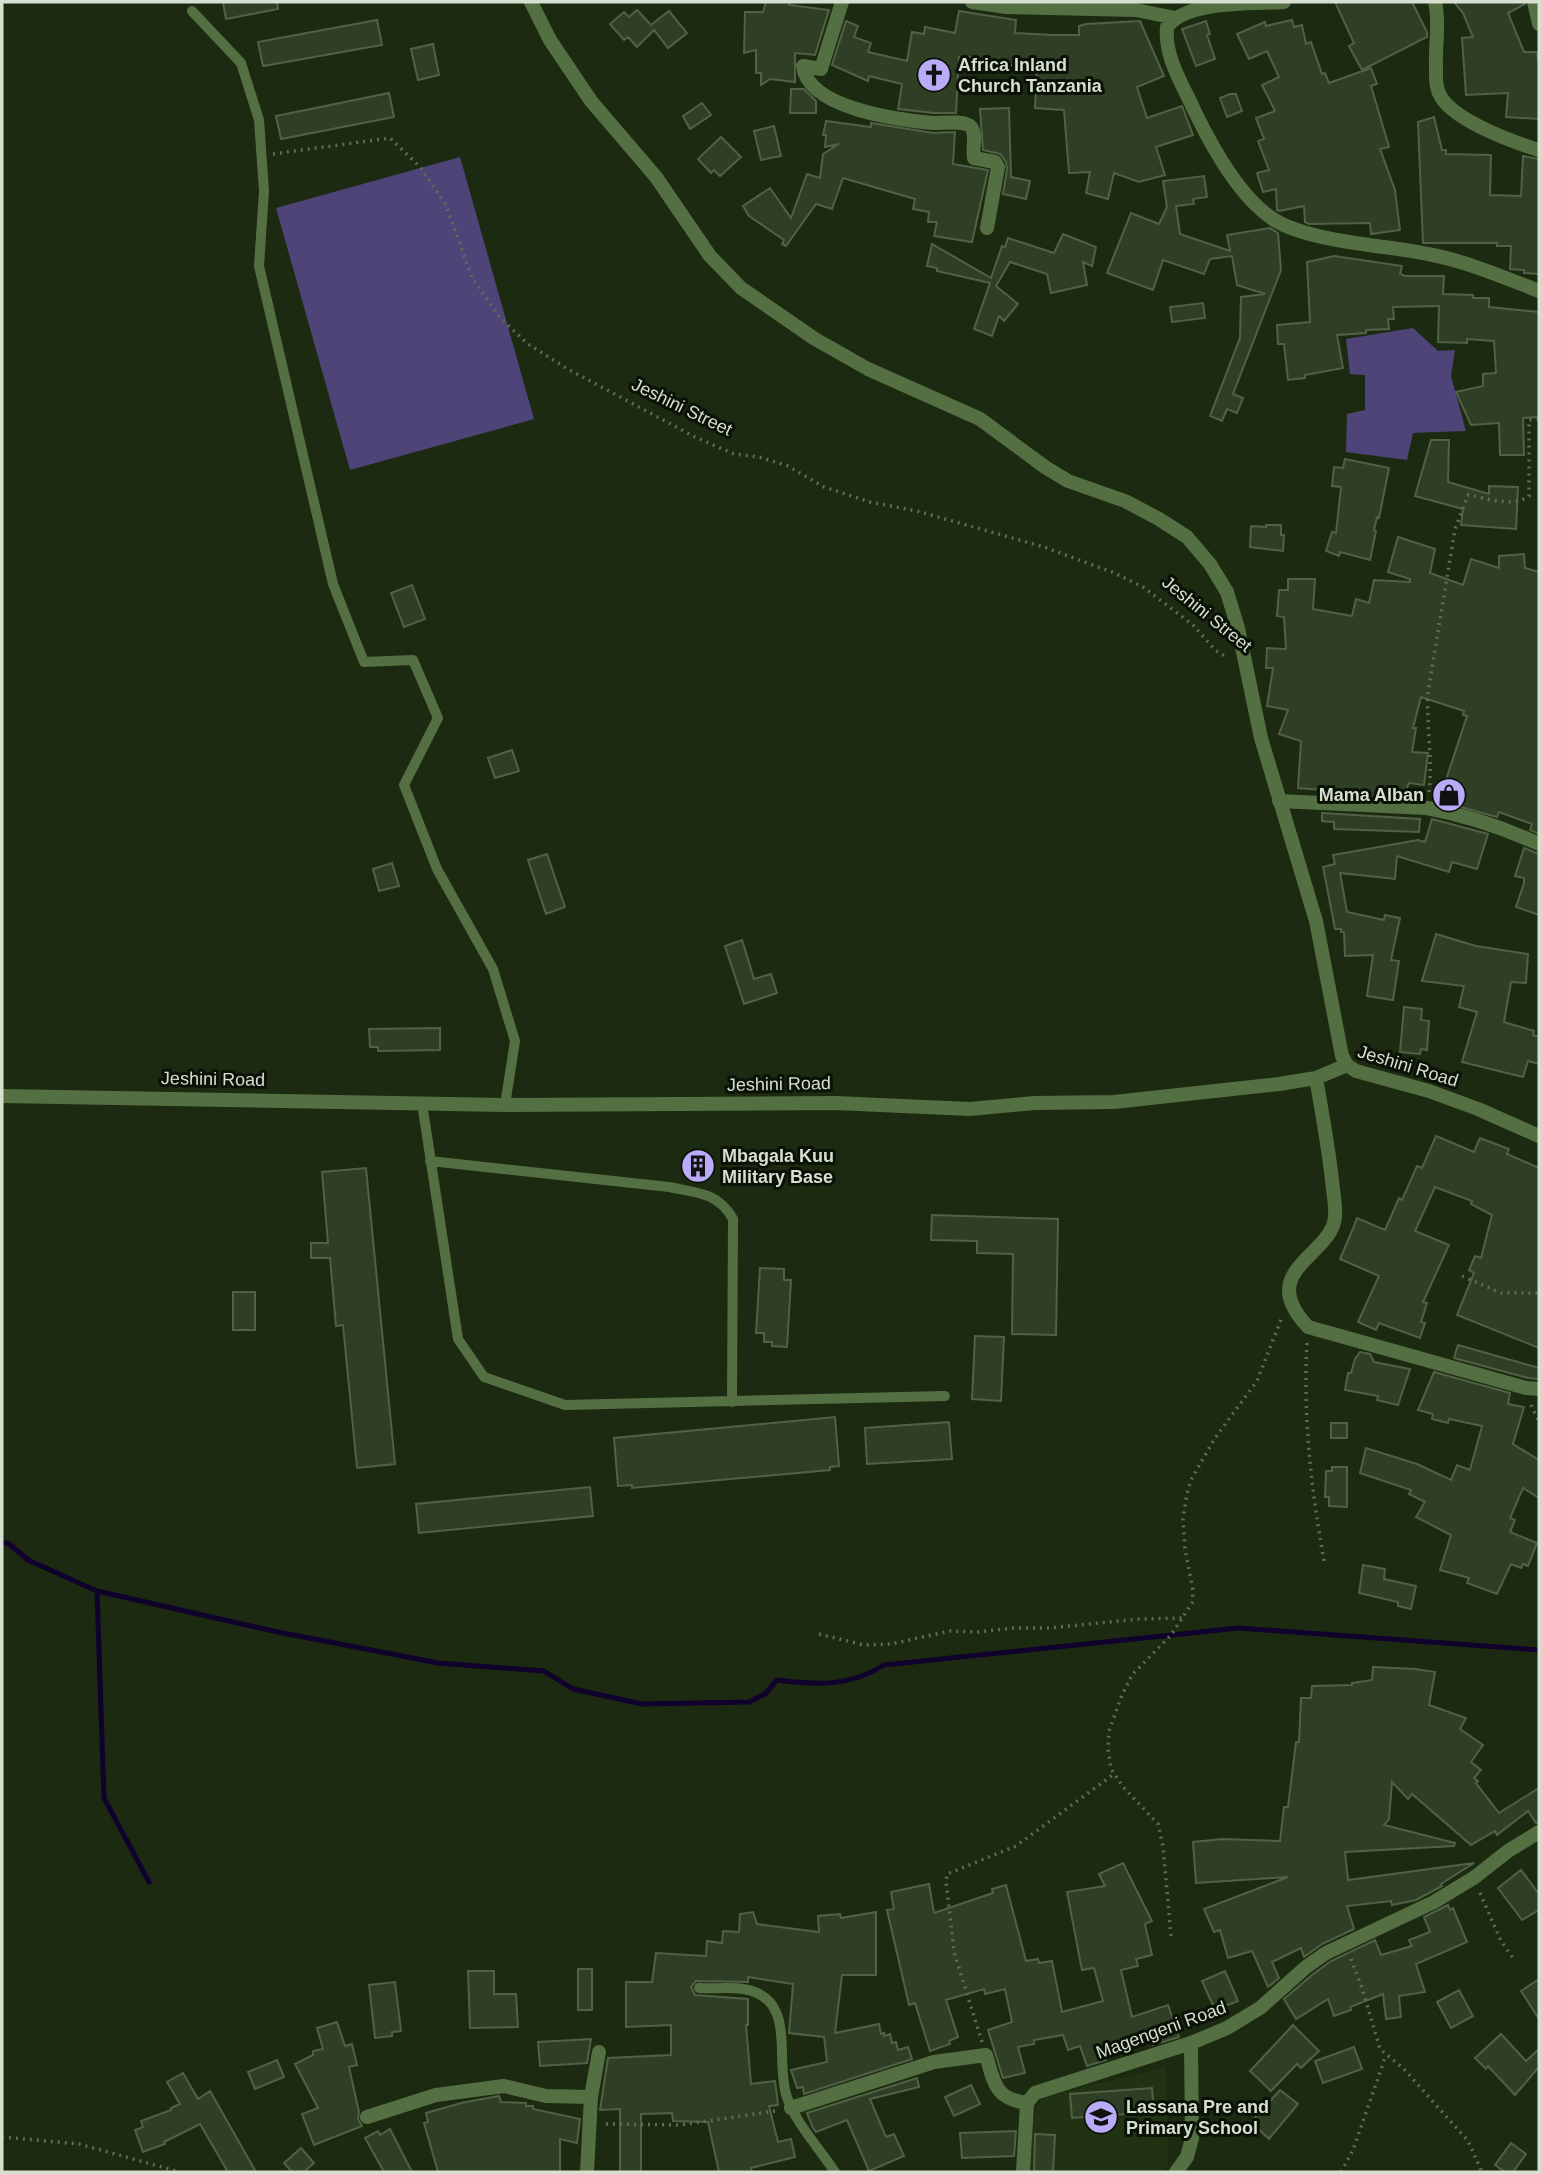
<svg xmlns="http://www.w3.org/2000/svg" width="1541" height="2174" font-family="Helvetica,sans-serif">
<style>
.built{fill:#203212}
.green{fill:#4f4478}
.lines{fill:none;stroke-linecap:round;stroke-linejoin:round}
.stream{stroke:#11012d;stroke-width:5}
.building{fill:#2f3f25;stroke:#516146;stroke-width:2}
.path{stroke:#606c57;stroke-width:3.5;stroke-dasharray:2 5;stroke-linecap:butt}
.service{stroke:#546f41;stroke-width:10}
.minor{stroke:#546f41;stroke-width:14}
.tertiary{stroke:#546f41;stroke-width:14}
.labels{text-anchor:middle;stroke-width:6;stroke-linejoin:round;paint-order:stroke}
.poi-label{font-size:18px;font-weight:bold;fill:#d6dfd0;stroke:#0a1106;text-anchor:start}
.street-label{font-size:18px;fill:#d6dfd0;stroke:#0a1106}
</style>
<rect width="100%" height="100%" fill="#1c2a11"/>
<path class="built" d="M1166,2067L1168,2164L1163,2172H1030L1032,2126L1036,2108L1044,2097Z"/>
<path class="green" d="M460,157L534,419L350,470L276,208Z
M1413,328L1438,351L1455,350L1451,376L1466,431L1413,433L1407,460L1346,452L1347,414L1365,410V375L1350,374L1346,339Z"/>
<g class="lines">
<path class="stream" d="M2,1543H8L28,1560L97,1591L273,1631L438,1663L544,1671L573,1689L642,1704L749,1702L765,1694L777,1680C816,1685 850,1687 884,1665L1239,1628L1539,1650
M97,1591L104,1798L149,1882"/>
</g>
<path class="building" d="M223,2H277L278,9L226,19Z
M766,2H790L789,5L829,10L815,55L795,53V82L770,79L761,85V73H756V50L744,53L745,12H763Z
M1335,2H1412L1427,32V37L1362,70L1349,46L1354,43Z
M1454,2H1525V4L1508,13L1524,52H1537L1539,68V119L1506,117L1508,93L1466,95L1462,38L1473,37L1463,13Z
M637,10L651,25L669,11L687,33L668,48L654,30L637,47L628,37L624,40L610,24L624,12L629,17Z
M959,11L1016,20L1015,33L1053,35H1079V26L1086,24L1140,21L1164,76L1137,87L1147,118L1182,106L1193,135L1156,147L1165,175L1139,182L1114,173L1108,199L1086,193L1090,172L1069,173L1064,110L1035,108L1037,67L978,63V57H959L956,113H934L898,109L902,84L869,76L868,81L832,65L846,21L858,26L854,37L871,43L868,52L907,61L912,32L924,34L925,27L955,33Z
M377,20L382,45L263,66L258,42Z
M1292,20L1294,27L1302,25L1306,44L1311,42L1322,74L1325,73L1329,83L1371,68L1377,84L1371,86L1389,147L1380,149L1395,190L1400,230L1371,234L1370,223L1309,224L1305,222L1304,206L1279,211L1277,210L1276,189L1263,192L1257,173L1269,170L1258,141L1264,139L1256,118L1275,111L1262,85L1279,77L1267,51L1249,59L1237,34L1265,22L1266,26Z
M1206,21L1210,34L1207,35L1215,59L1196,66L1182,29Z
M433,44L439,75L418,80L411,49Z
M791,89H804L816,101V113H790Z
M389,93L394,117L281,139L276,116Z
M1230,94H1236L1242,111L1227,117L1220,98Z
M702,103L711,115L690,129L683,116Z
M1009,108L1011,177L1030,181L1026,199L1003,194L1007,169L1006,162L1000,154L983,150L980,109Z
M1434,117L1442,150H1446V154L1491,155L1490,195L1521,196L1523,156L1539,159V274L1524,273V270L1510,269L1511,246H1497V243H1423L1418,122Z
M826,121L871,127V123L933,133L955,132L953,164L988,170L972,242L934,236L937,222H928L929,212L913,209L915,199L843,178L832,209L816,204L786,246L782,244L784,240L749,216L743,206L770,188L791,218L807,174L820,178L823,154L839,144L825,147L826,135H823Z
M774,126L781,156L761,160L754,131Z
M721,137L741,157L720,176L714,170L711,173L698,159Z
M1204,176L1207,197L1193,199L1194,204L1176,206L1180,234L1230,251L1227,235L1270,228L1278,233L1281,270L1233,394L1243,398L1237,413L1227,409L1222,421L1210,416L1240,338L1241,297L1265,294L1237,285L1232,256L1210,259L1204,274L1163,260L1153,290L1107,273L1131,213L1159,224L1167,207L1163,181Z
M1063,234L1096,247L1092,266L1083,262L1087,285L1051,293L1047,274L1010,262L996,286L1018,304L1004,321L999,316L992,336L974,329L990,283L937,271V268L927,266L932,244L991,278L1002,246L1005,247L1008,238L1054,253Z
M1334,256L1402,266L1400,274L1405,276H1444L1443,294L1473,295V298H1489V307L1539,312V417L1523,418L1524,455H1500L1499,423L1471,425L1456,392L1483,386V374L1496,373L1494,341L1467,339V343L1438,342L1439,306L1393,307L1394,319H1388L1389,329L1366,330V333L1337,335L1343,368L1305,375V378L1288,380L1284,344H1278L1277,325L1310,322L1307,262Z
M1203,303L1205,318L1172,322L1170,307Z
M1431,440H1449L1448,482L1489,494V486L1518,487L1516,529L1461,525L1463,509L1415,496Z
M1345,459L1389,468L1379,518L1377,517L1374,530L1376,531L1370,560L1340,552L1339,556L1326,551L1332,532L1336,533L1341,487L1332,486L1334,467L1343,468Z
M1266,525H1281V535H1284L1283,551L1250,547L1251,526L1266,527Z
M1398,537L1435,549L1430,573L1463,585L1471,559L1499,568V556L1524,554L1525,568L1539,572V834L1530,830L1532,824L1499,812L1497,817L1439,801L1467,716L1463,715L1464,711L1421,697L1413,728H1416L1412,752L1428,753L1424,785L1409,783L1403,797L1323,793V790L1298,788L1301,741L1279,734L1288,710L1267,706L1273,668H1266L1267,648L1286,649L1284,617L1277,616L1279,590H1288V579H1315L1313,609L1352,616L1356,599L1369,603L1374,580L1410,582V579L1388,572Z
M412,585L425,619L404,627L391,593Z
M512,750L519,771L495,778L488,758Z
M1322,813L1420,819L1419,832L1334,829V822L1322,821Z
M1432,819L1488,834L1477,869L1452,862L1449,872L1397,856L1395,879L1340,873L1347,912L1384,920L1385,915L1400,918L1391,960L1399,961L1393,1000L1367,996L1373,955L1345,956L1344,932H1341V929H1335L1323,867L1335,864L1333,855L1418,840L1425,842Z
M1524,848L1539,854V915L1516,907L1524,883V878L1515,876Z
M547,854L565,907L546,914L528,860Z
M392,863L399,886L379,891L373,869Z
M1436,934L1476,946L1528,954L1526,983L1511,982L1504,1022L1534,1031L1533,1035L1539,1037V1064L1528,1061L1523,1077L1462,1062L1477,1012L1459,1007L1464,986L1422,981Z
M742,940L754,979L771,974L777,993L744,1004L725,946Z
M1404,1007L1422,1009L1421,1020L1429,1021L1427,1050L1421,1049L1420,1054L1400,1052Z
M440,1028V1050L378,1051V1047H370L369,1029Z
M1436,1136L1474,1152L1480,1138L1509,1149L1507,1154L1539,1168V1348L1457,1315L1474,1273L1469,1270L1475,1256L1481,1258L1492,1215L1471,1204L1472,1201L1435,1187L1415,1231L1449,1245L1423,1302L1427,1303L1421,1322L1425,1323L1420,1338L1379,1323L1376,1330L1358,1322L1379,1276L1340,1259L1352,1231L1357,1218L1385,1230L1399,1198L1402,1200L1417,1166L1422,1168Z
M366,1168L395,1464L357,1468L343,1325L336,1326L330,1258H311V1243H328L322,1172Z
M932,1215L1058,1219L1056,1335L1012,1334L1013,1254L977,1253V1241L931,1240Z
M760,1268L784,1269V1280H791L787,1347L772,1346V1342H764V1333H756Z
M233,1292H255V1330H233Z
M975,1336L1004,1337L1001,1401L972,1399Z
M1458,1345L1539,1368V1379L1528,1378L1454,1358Z
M1360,1352L1370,1354L1374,1362L1410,1369L1398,1405L1377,1400L1378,1396L1345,1390L1348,1373H1351L1355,1359Z
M1434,1372L1510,1393L1508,1404L1524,1407L1513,1444L1539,1460V1498L1523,1488L1510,1518L1515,1520L1510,1532L1537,1543L1528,1566L1523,1564L1521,1568L1511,1564L1497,1594L1467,1583L1469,1578L1440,1570L1451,1535L1416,1517L1425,1502L1409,1494L1411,1490L1360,1473L1366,1448L1417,1464L1451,1480L1457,1465L1470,1470L1482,1426L1449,1419L1448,1423L1432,1419L1433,1414L1418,1410Z
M835,1417L839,1466L830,1467V1470L632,1488V1485L618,1486L614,1438Z
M949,1422L952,1459L867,1464L865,1428Z
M1331,1423H1347V1438H1331Z
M1332,1467H1347V1507L1329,1506V1497H1325L1326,1471H1332Z
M590,1487L593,1516L419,1533L416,1504Z
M1363,1565L1385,1569L1384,1579L1416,1586L1411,1609L1398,1606V1602L1359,1593Z
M1373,1667L1415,1669L1435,1672L1429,1705L1466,1718L1460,1729L1483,1745L1471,1762L1481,1770L1474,1778L1478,1781L1476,1783L1499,1813L1539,1788V1822L1536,1823L1528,1811L1497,1835L1495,1831L1471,1845L1412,1794L1408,1799L1392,1782L1389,1819L1384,1825L1455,1843L1454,1846L1345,1852L1348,1880L1474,1863L1441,1884L1442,1886L1416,1900L1392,1905L1391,1901L1347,1906L1354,1929L1322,1944L1304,1957L1301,1948L1272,1962L1279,1978L1268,1987L1252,1951L1228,1958L1220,1930L1214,1932L1204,1909L1288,1877L1196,1883L1193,1842L1223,1839L1280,1841L1284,1807H1288L1296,1742H1299L1301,1698H1311L1312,1686L1352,1685V1683L1372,1680Z
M1123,1863L1152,1921L1145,1924L1152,1955L1136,1959L1138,1966L1121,1970L1132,2017L1168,2005L1179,2037L1153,2045L1150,2037L1103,2052L1106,2060L1087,2066L1080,2046L1068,2050L1063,2035L1034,2040V2044L1018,2047L1025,2073L1003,2078L988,2030L1012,2022L1005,1989L985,1994L984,1989L946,2000L958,2037L949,2041L950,2044L930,2051L915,2003L909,2005L887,1910L894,1909L891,1892L929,1884L934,1913L993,1893L992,1889L1006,1885L1026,1961L1038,1959L1039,1963L1052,1961L1062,2012L1103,2001L1094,1968L1082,1970L1067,1892L1105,1886L1099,1874Z
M1521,1870L1539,1894V1910L1522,1920L1498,1888Z
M1448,1905L1450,1910L1453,1908L1467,1942L1416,1964L1425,1992L1399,1996L1401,2017L1386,2019L1383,1994L1350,2007L1351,2010L1334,2016L1328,1999L1296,2019L1284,1999L1312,1975L1331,1961L1375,1940L1381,1955L1412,1946L1409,1940L1430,1932L1424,1917Z
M753,1912L757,1924L819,1932L818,1916L840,1914L841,1918L876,1912V1975H842L835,2033L879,2024L881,2034L884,2033V2036L890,2034L892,2043L896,2042L898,2050L908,2047L912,2059L804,2094L803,2087L797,2088L791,2070L827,2062L824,2037L789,2033L793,1984L748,1977V1982L696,1981L691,1987L695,1995L748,1999V2025H746L751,2084L775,2081L778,2105L769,2106L778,2142L791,2139L795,2157L751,2168L752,2172H719L708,2122L673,2121L672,2113L641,2114V2172H620V2109L600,2110L608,2058L671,2055V2025L626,2027V1982H652L656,1953L706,1956L707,1941L722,1943L723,1931L739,1932L740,1914Z
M578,1969H592V2010H578Z
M468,1971H494V1994H516L518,2027L470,2028Z
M1225,1971L1238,2001L1215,2010L1202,1981Z
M1539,1979V2019L1521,1991Z
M395,1982L401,2031L392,2032V2036L375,2038L369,1985Z
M1459,1990L1473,2016L1451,2028L1437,2002Z
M337,2022L345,2046L352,2044L357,2065L349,2067L359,2112L358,2119L362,2126L314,2145L302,2114L318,2108L295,2064L313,2055V2051L323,2049L317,2028Z
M1293,2025L1319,2051L1301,2068L1297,2064L1271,2091L1250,2071Z
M1501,2034L1526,2061L1539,2049V2067L1515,2095L1488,2066L1486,2069L1475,2058Z
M591,2039L587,2063L540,2066L538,2042Z
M1354,2047L1362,2069L1323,2083L1315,2061Z
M277,2060L284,2077L255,2089L248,2072Z
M183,2073L198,2099L210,2091L256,2172H228L200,2124L164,2142L165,2144L143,2152L135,2130L143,2127L141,2121L171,2110V2108L180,2104L167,2082Z
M917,2078L919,2087L870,2099L886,2137L894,2134L904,2156L869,2171L847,2120L816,2132L813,2128L807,2113Z
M971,2085L980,2104L954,2116L945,2097Z
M1152,2088L1154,2112L1072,2118L1070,2094Z
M1280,2090L1298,2104L1269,2139L1251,2122Z
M499,2096L501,2102L526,2103V2106H533V2109L580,2119L577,2143L560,2139V2172H438L424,2123L428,2122L426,2113L461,2103Z
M390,2129L412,2172H384L365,2138L378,2131L380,2135Z
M1016,2131L1014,2156L962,2158L960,2133Z
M1035,2134L1055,2135L1053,2172H1034Z
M1511,2143L1526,2154L1513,2172H1505L1495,2165Z
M301,2148L314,2163L304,2172H292L284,2163Z"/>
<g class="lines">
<path class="path" d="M273,154L390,138L421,168L446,205L472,278L501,319L528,344L566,368L695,437L734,454L759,457L788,466L824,487L870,502L917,511L1044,547L1112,572L1143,587L1193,625L1215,650L1228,658
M1429,792C1433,758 1426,726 1428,692L1455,529L1468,495C1487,498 1513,508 1529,496V420L1539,419
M1462,1276L1501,1293H1539
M1307,1343C1303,1416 1311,1488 1324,1561
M1531,1405L1539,1422
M819,1634L864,1645L891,1644L950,1631L978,1632L1013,1628H1049L1139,1619L1184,1618
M1480,1893L1501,1941L1513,1958
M1171,1936L1163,1846L1158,1824L1123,1787L1111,1769L1108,1749L1109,1731L1122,1695L1132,1675L1171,1635L1192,1603L1193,1590L1185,1549L1183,1519L1187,1493L1192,1478L1215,1438L1257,1381L1282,1317
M1351,1959L1362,1988L1380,2049L1404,2069L1468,2141L1482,2172
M982,2042L954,1952L946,1882L947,1874L1016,1846L1114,1774
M606,2124L680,2125L775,2111
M2,2137L79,2144L180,2172
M1341,2172L1353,2150L1386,2055"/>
<path class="service" d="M192,11L241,63L259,120L264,191L259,266L333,584L364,662L413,660L438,718L404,785L437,869L493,969L515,1041L505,1105
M422,1103L458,1339L484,1377L565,1405L945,1396
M430,1161L669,1187C697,1193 718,1192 733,1219L732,1402
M699,1988C714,1989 729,1987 743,1989C797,1997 775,2056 786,2094C793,2120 820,2149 835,2172"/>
<path class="minor" d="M842,2L821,69L803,66C808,109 900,120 934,123C943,123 965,120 971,127C977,134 972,149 974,158L995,162L998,167L987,228
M972,2L1006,7L1136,10L1175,18
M1284,2C1253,4 1186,0 1167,27C1164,57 1183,85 1195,112C1212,147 1239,197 1273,219C1308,242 1385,245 1428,254C1466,261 1503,277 1539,291
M1435,2C1440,23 1435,44 1436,66C1436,74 1435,85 1439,93C1449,119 1513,142 1539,150
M1534,2L1539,24
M1279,801L1427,808C1465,815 1504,828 1539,844
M1316,1078C1322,1112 1328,1145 1332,1180C1333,1192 1336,1205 1335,1217C1332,1256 1254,1270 1308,1327L1526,1388L1539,1389
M2,1096L505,1105L835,1103L970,1109L1034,1103L1114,1102L1279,1084L1316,1078L1347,1065
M791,2108L934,2062L986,2055C994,2083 995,2099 1027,2103
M367,2117L436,2095L504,2086L546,2096L591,2097
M587,2172L591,2097L599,2052
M1023,2172L1027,2103L1035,2093L1191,2043L1227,2028L1260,2008L1306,1967L1326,1953L1434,1902L1475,1877L1508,1851L1539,1832
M1176,2172L1187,2157L1192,2138L1191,2043"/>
<path class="tertiary" d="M531,2L550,40L591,101L656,177L710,256L741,288L815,339L868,369L980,419L1045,467L1068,481L1125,501L1159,519L1187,537L1210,564L1227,592L1238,628L1261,738L1316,921L1342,1056L1347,1065L1356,1071L1429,1091L1478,1109L1539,1136"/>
</g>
<defs>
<g id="church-disc" transform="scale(1.75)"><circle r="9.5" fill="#b9abf7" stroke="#0a1106"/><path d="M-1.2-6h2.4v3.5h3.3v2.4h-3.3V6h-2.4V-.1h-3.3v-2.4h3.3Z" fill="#111"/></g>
<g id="shop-disc" transform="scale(1.75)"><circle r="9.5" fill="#b9abf7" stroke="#0a1106"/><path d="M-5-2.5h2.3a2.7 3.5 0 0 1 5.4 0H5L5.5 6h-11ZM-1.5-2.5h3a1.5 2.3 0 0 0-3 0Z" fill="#111"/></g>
<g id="building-disc" transform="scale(1.75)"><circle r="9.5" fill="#b9abf7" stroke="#0a1106"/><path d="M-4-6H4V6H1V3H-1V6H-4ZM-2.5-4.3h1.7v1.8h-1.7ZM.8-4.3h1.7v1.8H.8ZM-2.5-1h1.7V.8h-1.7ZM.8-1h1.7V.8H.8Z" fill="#111"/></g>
<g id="school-disc" transform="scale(1.75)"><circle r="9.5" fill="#b9abf7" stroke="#0a1106"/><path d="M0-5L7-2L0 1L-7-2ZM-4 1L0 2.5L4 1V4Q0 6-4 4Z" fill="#111"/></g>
</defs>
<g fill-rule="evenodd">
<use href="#church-disc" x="934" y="75"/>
<use href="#shop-disc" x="1449" y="795"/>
<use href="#building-disc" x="698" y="1166"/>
<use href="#school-disc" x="1101" y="2117"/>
</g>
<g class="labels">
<g class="poi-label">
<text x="958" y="71">Africa Inland<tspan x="958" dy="21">Church Tanzania</tspan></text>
<text x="1424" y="801" text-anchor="end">Mama Alban</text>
<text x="722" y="1162">Mbagala Kuu<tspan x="722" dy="21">Military Base</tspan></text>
<text x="1126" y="2113">Lassana Pre and<tspan x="1126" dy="21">Primary School</tspan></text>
</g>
<g class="street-label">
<text transform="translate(682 407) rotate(26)" y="6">Jeshini Street</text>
<text transform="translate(1207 614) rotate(39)" y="6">Jeshini Street</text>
<text transform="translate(1408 1066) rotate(17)" y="6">Jeshini Road</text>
<text transform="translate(213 1079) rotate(1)" y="6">Jeshini Road</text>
<text transform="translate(779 1084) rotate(-1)" y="6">Jeshini Road</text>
<text transform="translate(1161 2030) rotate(-20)" y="6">Magengeni Road</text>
</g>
</g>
<rect width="1541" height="2174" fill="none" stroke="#d6dfd0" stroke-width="7"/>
</svg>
